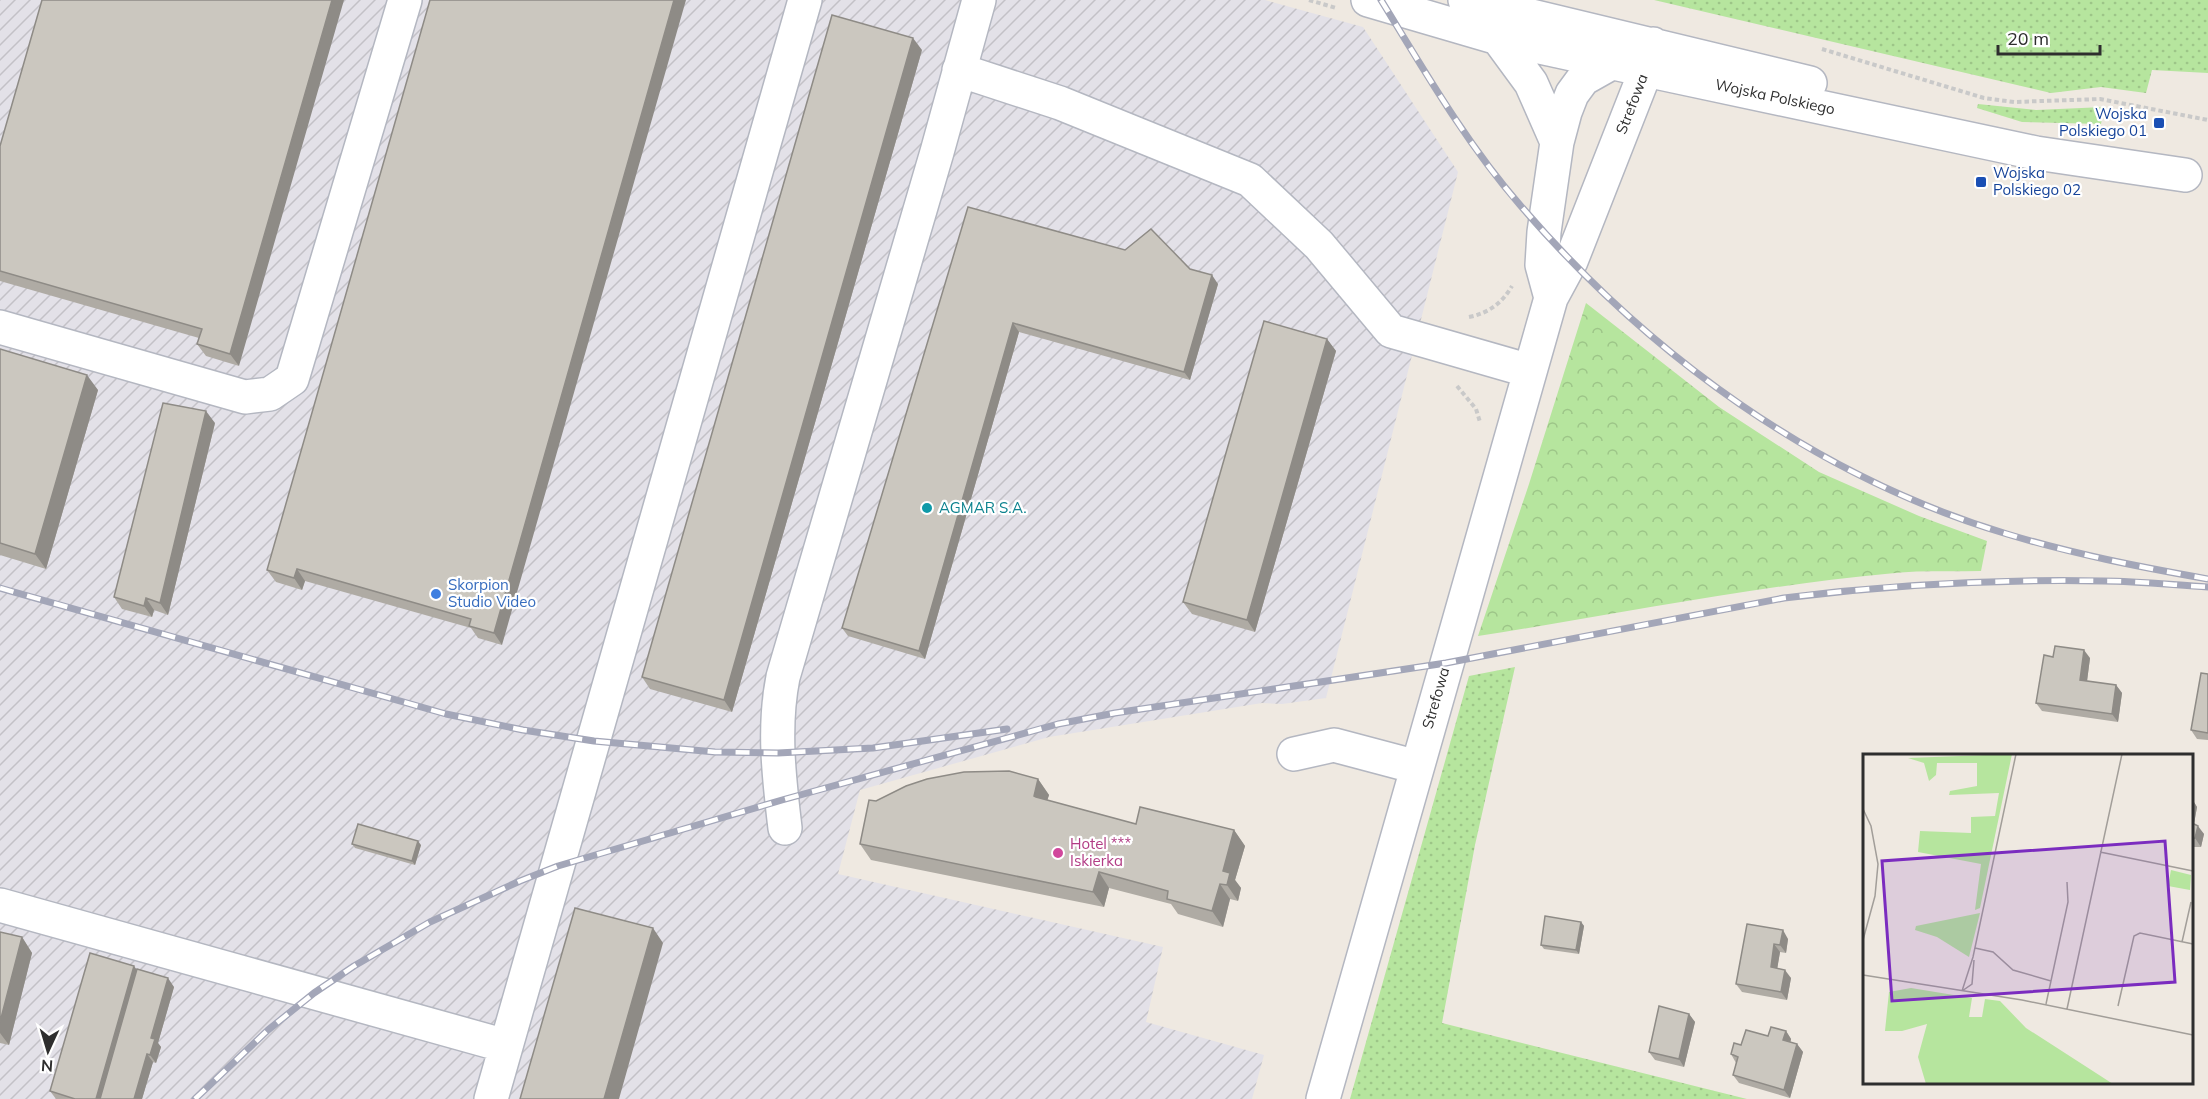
<svg xmlns="http://www.w3.org/2000/svg" width="2208" height="1099" font-family="Mulish,sans-serif">
<style>
.industrial{fill:url(#industrial-furrows)}
.green{fill:url(#green-dots)}
.forest{fill:url(#forest-crowns)}
.lines{fill:none;stroke-linecap:round;stroke-linejoin:round}
.minor-casing{stroke:#b4b7c1;stroke-width:36}
.path{stroke:#c9c9c9;stroke-width:4;stroke-dasharray:4.5 3;stroke-linecap:butt}
.minor{stroke:#fff;stroke-width:33}
.rail-casing{stroke:#a3a6b8;stroke-width:7}
.rail{stroke:#fff;stroke-width:4.5;stroke-dasharray:14;stroke-linecap:butt}
.wall{fill:#afaba4}
.shaded-wall{fill:#8e8b86}
.building{fill:#cbc7bf;stroke:#8e8b86;stroke-width:1.5}
.transit-dot{fill:#1a4fb4;stroke:#fff;stroke-width:2}
.culture-dot{fill:#0f9aa8;stroke:#fff;stroke-width:2}
.shop-dot{fill:#3f7fe0;stroke:#fff;stroke-width:2}
.hotel-dot{fill:#d1479c;stroke:#fff;stroke-width:2}
.labels{text-anchor:middle;stroke-width:4.5;stroke-linejoin:round;paint-order:stroke}
.street-label{font-size:15px;fill:#2e2e2e;stroke:#fff}
.transit-label{font-size:15px;fill:#164399;stroke:#fff;text-anchor:end}
.culture-label{font-size:15px;fill:#0d838f;stroke:#fff;text-anchor:start}
.shop-label{font-size:15px;fill:#366cbe;stroke:#fff;text-anchor:start}
.hotel-label{font-size:15px;fill:#b23c85;stroke:#fff;text-anchor:start}
.inset-road{fill:none;stroke:#a29e99;stroke-width:1.5}
.view{fill:#7b2cbf;fill-opacity:0.15;stroke:#7b2cbf;stroke-width:3}
.inset-edge{fill:none;stroke:#2e2e2e;stroke-width:3}
</style>
<defs>
<pattern id="industrial-furrows" width="10" height="10" patternUnits="userSpaceOnUse" patternTransform="scale(1.5)"><rect width="10" height="10" fill="#e3e1e8"/><path d="M-1 1l2-2M0 10L10 0M9 11l2-2" fill="none" stroke="#c3c1c7"/></pattern>
<pattern id="green-dots" width="8" height="8" patternUnits="userSpaceOnUse" patternTransform="scale(1.5)"><rect width="8" height="8" fill="#b6e59e"/><path d="M2 2h.1M6 6h.1" fill="none" stroke="#9dc588" stroke-width="1.8" stroke-linecap="round"/></pattern>
<pattern id="forest-crowns" width="20" height="18" patternUnits="userSpaceOnUse" patternTransform="scale(1.5)"><rect width="20" height="18" fill="#b6e59e"/><path d="M2 6a3 3 0 1 1 6 0M12 15a3 3 0 1 1 6 0" fill="none" stroke="#9dc588"/></pattern>
</defs>
<rect width="100%" height="100%" fill="#efe9e1"/>
<path class="industrial" d="M0,0H1265L1363,27L1458,172L1326,698L1282,704L1262,703L1049,737L860,790L838,874L1163,947L1146,1022L1264,1055L1252,1099H0Z"/>
<path class="green" d="M1654,0H2208V73L2152,70L2146,93L2101,87L2051,93Z
M1978,104L2036,110L2104,107L2101,124L2022,122L1977,108Z
M1515,667L1475,845L1442,1023L1747,1099H1350L1469,676Z"/>
<path class="forest" d="M1586,303L1719,407L1819,472L1919,516L1987,541L1981,571C1949,572 1916,570 1885,574C1748,587 1614,615 1478,636L1529,484Z"/>
<g class="lines">
<g class="minor-casing">
<path id="minor" d="M1368,0L1498,38L1646,70L2036,153L2185,175
M1465,0L1810,83
M1498,38L1531,83L1557,142
M959,70L1060,103L1250,180L1319,245L1391,331L1530,371
M1551,298L1542,265L1544,232L1557,142L1565,112L1572,94L1583,79L1622,57
M0,327L245,397L270,394L292,379L405,0
M1294,754L1334,745L1417,767
M785,828C779,778 773,727 783,677L937,152L979,0
M0,905L506,1046
M491,1099L805,0
M1323,1099L1551,298L1571,261L1646,70L1653,44"/>
</g>
<path class="path" d="M1309,0L1336,8
M1822,49L1984,98L2014,102L2100,99L2208,120
M1469,317C1489,313 1502,303 1512,286
M1457,386L1476,409L1480,422"/>
<use href="#minor" class="minor"/>
<g class="rail-casing">
<path id="rail" d="M1381,0C1424,70 1466,143 1520,205C1649,355 1816,477 2007,534C2073,554 2140,567 2208,579
M0,588L446,714L523,730L594,741L715,752L778,753L873,748L1007,729
M195,1099L268,1030L314,993L354,966L430,922L520,881L558,866L782,800L1058,724L1115,713L1446,663L1784,598C1887,585 1999,579 2103,581C2138,581 2173,585 2208,587"/>
</g>
<use href="#rail" class="rail"/>
</g>
<path class="wall" d="M42,0L239,366L206,356L197,344L199,338L0,281V146Z
M430,0L502,645L478,638L471,628L305,581L302,590L276,582L267,570Z
M922,50L732,712L650,689L642,677Z
M968,207L1190,269L1218,284L1190,380L1019,332L925,659L848,636L842,628Z
M1327,339L1336,351L1255,632L1192,614L1183,602Z
M0,349L98,390L46,569L0,555Z
M215,423L168,615L154,610L152,617L122,609L114,597Z
M2053,657L2090,658L2087,681L2116,685L2122,693L2118,722L2042,711L2036,703Z
M2208,674V740L2197,739L2191,730Z
M1038,779L1049,795L1047,800L1136,824L1234,830L1245,846L1235,880L1241,888L1238,901L1230,899L1223,927L1178,914L1171,904L1109,888L1104,907L871,860L860,844L876,801Z
M2192,799L2197,807L2194,824L2204,834L2201,847H2192Z
M352,844L421,845L415,865L355,848Z
M1581,922L1584,926L1579,954L1544,949L1541,945Z
M1747,924L1788,939L1786,953L1780,952L1777,969L1791,978L1787,1000L1742,992L1736,984Z
M0,932L22,937L32,953L9,1045L0,1043Z
M137,969L174,987L158,1043L161,1047L156,1063L153,1062L142,1099H56L50,1091Z
M1689,1014L1695,1022L1684,1067L1655,1060L1649,1052Z
M1786,1031L1791,1039L1790,1042L1797,1044L1803,1052L1790,1098L1739,1083L1733,1075L1736,1063L1731,1054L1741,1045Z"/>
<path class="shaded-wall" d="M332,0H344L239,366L230,354Z
M674,0H686L502,645L494,633Z
M913,38L922,50L732,712L724,700Z
M1212,275L1218,284L1190,380L1184,372Z
M1013,323L1019,332L925,659L919,651Z
M1327,339L1336,351L1255,632L1247,620Z
M87,375L98,390L46,569L35,554Z
M206,411L215,423L168,615L160,603Z
M297,569L305,581L302,590L294,578Z
M146,598L154,610L152,617L144,606Z
M2084,650L2090,658L2086,689L2080,680Z
M2116,685L2122,693L2118,722L2112,714Z
M1038,779L1049,795L1044,811L1034,796Z
M2192,799L2197,807L2193,829L2192,828Z
M2198,826L2204,834L2201,847L2195,838Z
M1234,830L1245,846L1235,880L1241,888L1238,901L1227,885L1223,871Z
M418,841L421,845L415,865L412,861Z
M1099,872L1109,888L1104,907L1093,892Z
M1220,884L1230,899L1223,927L1212,911Z
M1581,922L1584,926L1579,954L1576,950Z
M653,928L663,943L619,1099H604Z
M1783,930L1788,939L1786,953L1780,945Z
M22,937L32,953L9,1045L0,1033V1022Z
M1774,944L1780,952L1776,976L1771,967Z
M134,966L143,978L108,1099H96Z
M1785,970L1791,978L1787,1000L1781,992Z
M168,978L174,987L158,1043L161,1047L156,1063L150,1055L151,1038Z
M1689,1014L1695,1022L1684,1067L1679,1059Z
M1786,1031L1791,1039L1789,1049L1783,1040Z
M1797,1044L1803,1052L1790,1098L1784,1090Z
M147,1054L153,1062L142,1099H134Z"/>
<path class="building" d="M42,0H332L230,354L197,344L202,329L0,271V146Z
M430,0H674L494,633L469,626L471,619L297,569L294,578L267,570Z
M832,15L913,38L724,700L642,677Z
M968,207L1125,250L1151,229L1190,269L1212,275L1184,372L1013,323L919,651L842,628Z
M1264,321L1327,339L1247,620L1183,602Z
M0,349L87,375L35,554L0,543Z
M163,403L206,411L160,603L146,598L144,606L114,597Z
M2055,646L2084,650L2080,680L2116,685L2112,714L2036,703L2044,655L2053,657Z
M2201,673L2208,674V733L2191,730Z
M1009,771L1038,779L1034,796L1036,797L1136,824L1140,807L1234,830L1223,871L1230,873L1227,885L1220,884L1212,911L1167,899L1168,891L1099,872L1093,892L860,844L869,800L876,801L906,786L927,779L964,772Z
M2192,823L2198,826L2195,838L2192,839Z
M358,824L418,841L412,861L352,844Z
M575,908L653,928L604,1099H520Z
M1545,916L1581,922L1576,950L1541,945Z
M1747,924L1783,930L1780,945L1774,944L1771,967L1785,970L1781,992L1736,984Z
M0,932L22,937L0,1022Z
M90,953L134,966L96,1099H75L50,1091Z
M137,969L168,978L151,1038L155,1039L150,1055L147,1054L134,1099H100Z
M1659,1006L1689,1014L1679,1059L1649,1052Z
M1771,1027L1786,1031L1783,1040L1797,1044L1784,1090L1733,1075L1738,1057L1731,1054L1734,1043L1741,1045L1746,1030L1768,1036Z"/>
<g class="transit-dot">
<rect x="2153" y="117" width="12" height="12" rx="3"/>
<rect x="1975" y="176" width="12" height="12" rx="3"/>
</g>
<circle class="culture-dot" cx="927" cy="508" r="6"/>
<circle class="shop-dot" cx="436" cy="594" r="6"/>
<circle class="hotel-dot" cx="1058" cy="853" r="6"/>
<g class="labels">
<g class="street-label">
<text transform="translate(1775 97) rotate(12)" y="5">Wojska Polskiego</text>
<text transform="translate(1632 104) rotate(-69)" y="5">Strefowa</text>
<text transform="translate(1436 698) rotate(-74)" y="5">Strefowa</text>
</g>
<g class="transit-label">
<text x="2147" y="119">Wojska<tspan x="2147" dy="17">Polskiego 01</tspan></text>
<text x="1993" y="178" text-anchor="start">Wojska<tspan x="1993" dy="17">Polskiego 02</tspan></text>
</g>
<g class="culture-label">
<text x="939" y="513">AGMAR S.A.</text>
</g>
<g class="shop-label">
<text x="448" y="590">Skorpion<tspan x="448" dy="17">Studio Video</tspan></text>
</g>
<g class="hotel-label">
<text x="1070" y="849">Hotel ***<tspan x="1070" dy="17">Iskierka</tspan></text>
</g>
</g>
<g transform="translate(1863 754)">
<rect width="330" height="330" fill="#efe9e1"/>
<path d="M149,0L117,154L112,156L118,110L55,98L57,77L108,79V63L132,62L136,39L86,41L87,37L114,32V9H74L73,21L66,27L61,9L45,4ZM308,116L328,121L327,136L305,132ZM48,234L109,244L106,263H119L122,245L137,247L163,274L250,330H63L55,303L64,270L39,277H22L26,238Z" fill="#b6e59e"/>
<path d="M117,159L106,203L74,183L52,176L53,172Z" fill="#b6e59e"/>
<path class="inset-road" d="M0,55L8,72L15,110L12,142L0,186M237,98L330,117M319,188L328,148M112,194L130,198L150,216L188,227M0,221L159,246L330,281M99,237L110,203L153,0M99,237L109,230L111,206M183,250L205,148L204,128M255,252L271,182L277,179L330,190M204,255L259,0"/>
<path class="view" d="M302,87L312,228L29,247L19,107Z"/>
<rect width="330" height="330" class="inset-edge"/>
</g>
<g transform="translate(48 1051) rotate(184)" stroke="#ffffff" stroke-width="4.5" paint-order="stroke">
<path d="M0-4.5L10 22L0 15L-10 22Z" fill="#2e2e2e"/>
<text y="-9" font-size="16" font-weight="bold" text-anchor="middle" fill="#2e2e2e">N</text>
</g>
<path d="M1998 45v9h102v-9" fill="none" stroke="#2e2e2e" stroke-width="3"/>
<text x="2007" y="45" font-size="18" fill="#2e2e2e" stroke="#ffffff" stroke-width="4.5" paint-order="stroke">20 m</text>
</svg>
